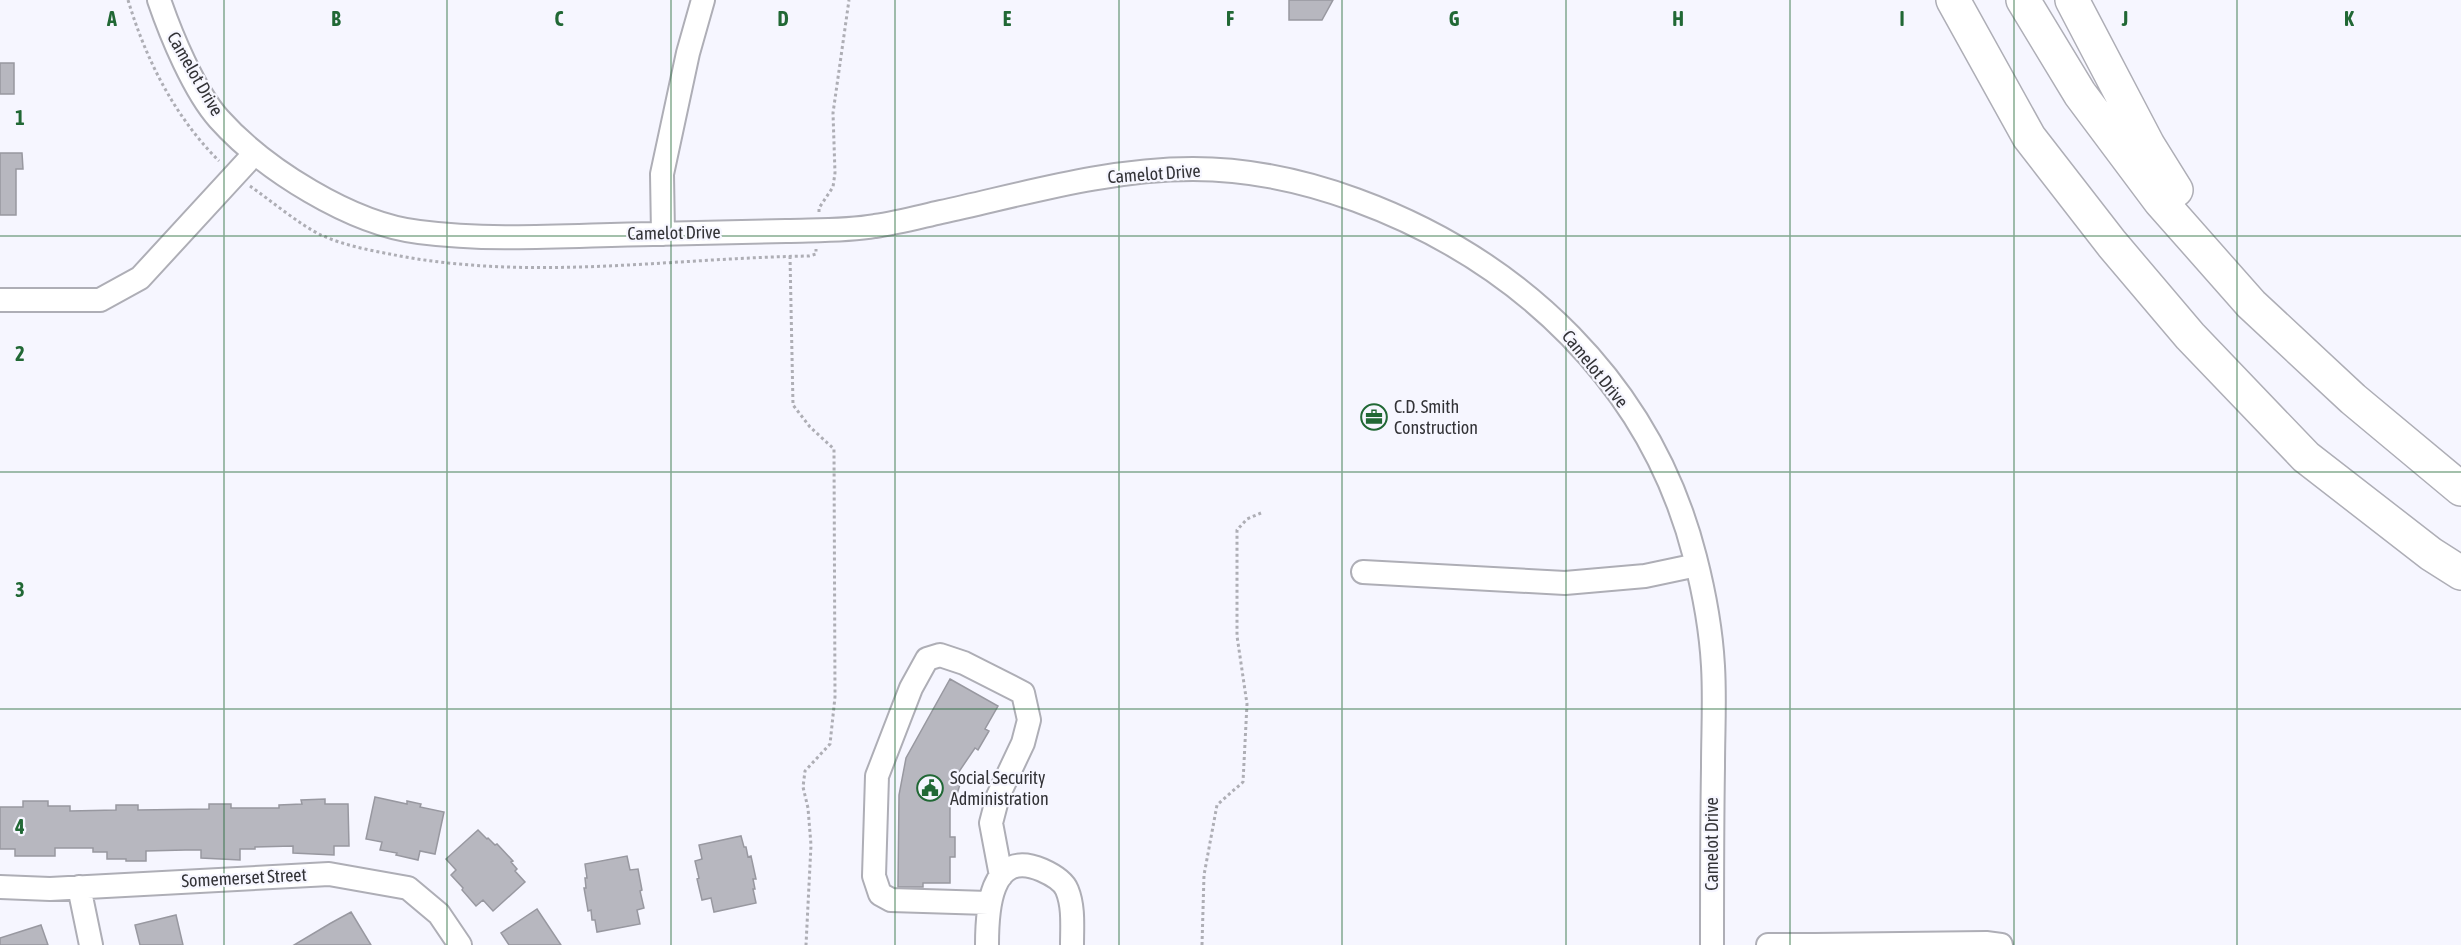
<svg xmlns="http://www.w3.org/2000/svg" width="2461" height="945" font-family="'Asap Condensed',sans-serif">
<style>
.building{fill:#b7b7bf;stroke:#9898a0;stroke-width:1.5}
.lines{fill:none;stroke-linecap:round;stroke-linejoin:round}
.minor-casing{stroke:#aeaeb6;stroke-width:26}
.highway-casing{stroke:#aeaeb6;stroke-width:36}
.path{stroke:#aeaeb5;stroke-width:3;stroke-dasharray:3 3;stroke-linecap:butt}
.minor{stroke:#fff;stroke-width:22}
.highway{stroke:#fff;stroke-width:33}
.grid{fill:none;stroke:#216835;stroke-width:1.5;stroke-opacity:0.55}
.labels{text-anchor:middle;stroke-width:4.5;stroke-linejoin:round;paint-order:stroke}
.street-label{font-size:18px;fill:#323236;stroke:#f6f6ff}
.poi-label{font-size:18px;fill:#323236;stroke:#f6f6ff;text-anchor:start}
.grid-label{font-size:20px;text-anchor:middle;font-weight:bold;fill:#216835;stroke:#f6f6ff;stroke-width:4.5;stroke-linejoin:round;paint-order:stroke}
</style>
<rect width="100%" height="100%" fill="#f6f6ff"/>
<path class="building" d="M1289,0H1333L1322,20H1289Z
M0,63H14V94H0Z
M0,153H22L23,169H16V215H0Z
M950,679L998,706L985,729L989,731L978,750L975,748L954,779L961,781L955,801L950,800V837H955V857H950V883H923V887H898L899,795L906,758Z
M375,797L407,804V801L421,804L420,807L444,812L435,854L420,851L418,860L396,855L397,853L380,850L382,842L366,839Z
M325,799V804H348L349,846H334V855L293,853V846L255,847V849H240V860L201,858V850H185L146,851V861H126V859H107V852H93V848H55V856H15V849H0V807H23V801H48V806H70V811L116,810V805H138V810L209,809V804H231V808H279V805L302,804L301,800Z
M478,830L487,839L488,838L495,845L497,844L513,861L511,862L517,869L515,871L525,882L493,911L483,900L476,906L462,890L463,888L451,875L456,870L446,859Z
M741,836L744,847H746L748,857L751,856L756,879H753L755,889H753L756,903L714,912L711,898L702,900L697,879L699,878L695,861L702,859L699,845Z
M627,856L630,870L638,869L642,890L640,891L644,908L637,910L640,924L597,932L595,920H592L591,910L588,911L584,888H586L585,878H587L585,864Z
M537,909L561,945H509L501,933Z
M351,912L371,945H294L331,923Z
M176,915L183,945H140L135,925Z
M41,925L48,945H0V938Z"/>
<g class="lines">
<g class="minor-casing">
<path id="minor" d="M159,0C171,35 194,91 219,119C264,169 351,224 419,232C496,242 575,235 653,234C697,233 742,232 786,231C816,230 846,231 875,226C897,223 919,217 941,212C1024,194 1107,169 1193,169C1249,169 1304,181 1356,200C1520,260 1651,384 1695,557C1704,592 1711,630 1713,666C1715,700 1713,733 1713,767C1712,826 1712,886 1712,945
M663,234L662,174L688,53L703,0
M0,300H100L140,278L255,153
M1363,572L1565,583L1645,576L1697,565
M0,887L50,889L329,874L408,888L439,914L460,945
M79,887L91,945
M988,903L891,900L880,894L874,876L877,776L911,688L927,659L940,655L964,663L1023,693L1029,720L1023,743L998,796L991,823L1001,876
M987,945C987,913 989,847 1042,870C1051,874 1063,880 1067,890C1074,907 1072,927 1072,945
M1768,945H1815
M1815,945L1986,943L2001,945"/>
</g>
<g class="highway-casing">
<path id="highway" d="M1953,0L2029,137L2112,244L2190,336L2306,457L2431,554L2461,573
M2023,0L2080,94L2160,201L2251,304L2353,399L2461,489
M2072,0L2148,145L2176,190"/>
</g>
<path class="path" d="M128,0C146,60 175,117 219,161
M250,186C270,200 300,225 321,235C345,246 374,251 400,256C535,281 673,258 809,256L816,254V249
M819,212V208L833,187L835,173L833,113L849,0
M790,256L793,405L810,427L834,449L835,697L830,744L805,771L803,787L808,808L811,845L806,945
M1202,945L1204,875L1217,805L1243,782L1247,704L1237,636V530L1247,519L1261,513"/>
<use href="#minor" class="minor"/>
<use href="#highway" class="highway"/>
</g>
<path class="grid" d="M224,0V945M447,0V945M671,0V945M895,0V945M1119,0V945M1342,0V945M1566,0V945M1790,0V945M2014,0V945M2237,0V945M0,236H2461M0,472H2461M0,709H2461"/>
<defs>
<g id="office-ring" transform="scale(1.35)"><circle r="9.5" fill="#f6f6ff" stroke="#216835" stroke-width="1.5"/><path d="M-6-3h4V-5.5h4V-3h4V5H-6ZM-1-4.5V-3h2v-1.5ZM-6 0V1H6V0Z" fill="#216835"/></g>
<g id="civic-ring" transform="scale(1.35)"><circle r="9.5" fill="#f6f6ff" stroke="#216835" stroke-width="1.5"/><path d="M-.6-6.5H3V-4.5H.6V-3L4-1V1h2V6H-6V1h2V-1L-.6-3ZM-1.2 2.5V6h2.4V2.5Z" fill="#216835"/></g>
</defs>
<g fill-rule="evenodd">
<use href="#office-ring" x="1374" y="417"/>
<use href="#civic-ring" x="930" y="788"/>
</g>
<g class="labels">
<g class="street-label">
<text transform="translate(195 74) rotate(60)" y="6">Camelot Drive</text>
<text transform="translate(1154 174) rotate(-4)" y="6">Camelot Drive</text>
<text transform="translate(674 233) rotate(-1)" y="6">Camelot Drive</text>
<text transform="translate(1595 369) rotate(51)" y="6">Camelot Drive</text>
<text transform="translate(1712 844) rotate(-90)" y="6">Camelot Drive</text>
<text transform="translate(244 878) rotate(-3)" y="6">Somemerset Street</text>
</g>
<g class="poi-label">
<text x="1394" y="413">C.D. Smith<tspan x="1394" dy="21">Construction</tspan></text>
<text x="950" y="784">Social Security<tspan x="950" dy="21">Administration</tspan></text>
</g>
</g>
<g class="grid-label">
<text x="112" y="26">A</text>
<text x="336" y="26">B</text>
<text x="559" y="26">C</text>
<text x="783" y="26">D</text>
<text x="1007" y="26">E</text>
<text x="1230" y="26">F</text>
<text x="1454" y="26">G</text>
<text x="1678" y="26">H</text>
<text x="1902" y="26">I</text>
<text x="2125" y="26">J</text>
<text x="2349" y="26">K</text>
<text x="20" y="125">1</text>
<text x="20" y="361">2</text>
<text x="20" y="597">3</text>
<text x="20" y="834">4</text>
</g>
</svg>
